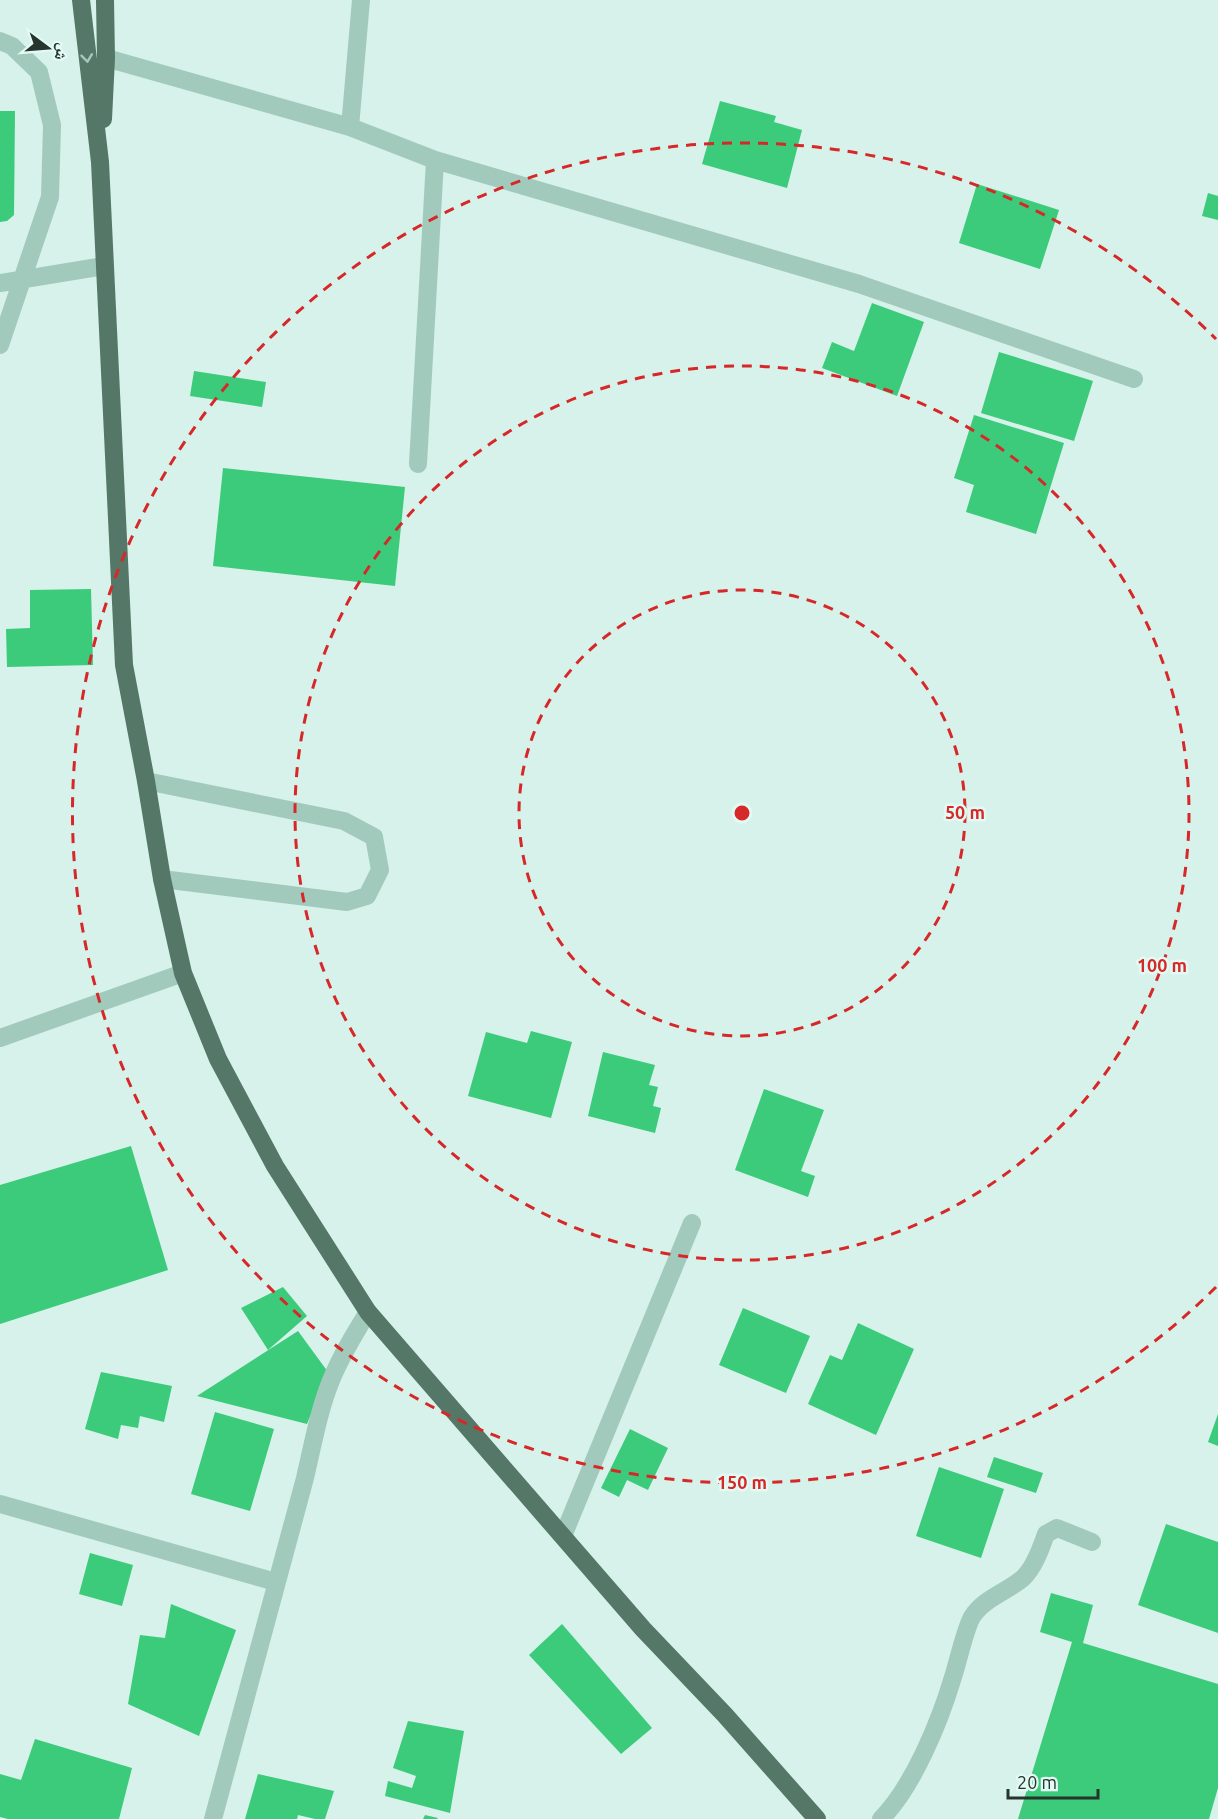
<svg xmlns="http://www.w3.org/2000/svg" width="1218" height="1819" font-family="Ubuntu,'Noto Naskh Arabic',sans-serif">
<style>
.building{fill:#3bcb7b}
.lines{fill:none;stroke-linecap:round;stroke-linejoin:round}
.minor{stroke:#a2cabc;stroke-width:18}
.major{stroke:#557767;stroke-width:18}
.oneway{stroke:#aac6bc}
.ring{fill:none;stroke:#d62828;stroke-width:3;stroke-dasharray:10 8}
.centre{fill:#d62828;stroke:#e3faf4;stroke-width:3}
.ring-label{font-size:18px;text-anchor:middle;font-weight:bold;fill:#d62828;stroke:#e3faf4;stroke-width:5;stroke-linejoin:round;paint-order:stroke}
</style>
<rect width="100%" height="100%" fill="#d6f2ea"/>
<path class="building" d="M720,101L776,116L774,122L802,130L787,188L702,164Z
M0,111H15L14,215L7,221L0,222Z
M977,184L1059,210L1040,269L959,243Z
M1208,193L1218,196V220L1202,216Z
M872,303L924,322L897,396L822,368L832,342L854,351Z
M999,352L1093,381L1074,441L981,413Z
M194,371L266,382L262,407L190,396Z
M974,415L1064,443L1036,534L966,512L974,485L954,478Z
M223,468L405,487L395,586L213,566Z
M91,589L93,665L7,667L6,629L30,628V590Z
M531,1031L572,1042L551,1118L468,1096L486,1032L527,1043Z
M603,1052L655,1065L649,1085L658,1087L653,1106L661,1108L655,1133L588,1116Z
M764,1089L824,1110L801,1171L815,1176L808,1197L735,1170Z
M131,1146L168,1270L0,1324V1185Z
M283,1287L307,1316L268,1350L241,1308Z
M743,1308L810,1336L786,1393L719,1365Z
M858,1323L914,1349L876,1435L808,1404L830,1355L842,1360Z
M298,1331L328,1372L307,1424L197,1396Z
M101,1372L172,1386L164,1422L140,1416L138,1428L121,1425L118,1439L85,1429Z
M215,1412L274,1429L250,1511L191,1494Z
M1218,1414V1446L1208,1442Z
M630,1429L668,1448L648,1490L627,1480L619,1497L601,1488Z
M994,1457L1043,1473L1036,1493L987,1477Z
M939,1467L1004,1489L981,1558L916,1536Z
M1166,1524L1218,1542V1633L1138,1605Z
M90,1553L133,1565L122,1606L79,1594Z
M1051,1593L1093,1605L1083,1643L1218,1684V1788L1209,1819H1018L1072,1642L1040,1632Z
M171,1604L236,1630L199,1736L128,1704L140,1635L165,1638Z
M562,1624L652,1728L621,1754L529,1655Z
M408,1721L464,1731L450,1813L385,1796L388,1781L412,1788L416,1776L393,1768Z
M35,1739L132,1768L119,1819H8L0,1817V1774L21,1780Z
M258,1774L334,1791L325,1819H315L298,1815L297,1819H245Z
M425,1815L438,1818L437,1819H423Z"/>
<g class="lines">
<path class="minor" d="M0,41L12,46L39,72L52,125L50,197L0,345
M106,58L350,127L435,160L859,284L1134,379
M350,127L361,0
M0,283L104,266
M418,464L435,160
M146,781L344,821L374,837L380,870L367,896L347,902L162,879
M0,1038L183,973
M0,1504L276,1582
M563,1536L692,1223
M213,1819L305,1478C313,1444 319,1409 332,1378C342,1354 355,1333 368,1312
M881,1819C913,1787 940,1721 953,1677C958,1662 965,1629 972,1617C984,1598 1007,1592 1023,1578C1034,1568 1041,1548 1046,1534L1057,1528L1092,1542"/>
<path class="major" d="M81,0L100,162L124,665L146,781L162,879L183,973L218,1059L275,1166L368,1312L643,1629L725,1715L817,1819
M103,119L106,58L105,0"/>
</g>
<defs><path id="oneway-chevron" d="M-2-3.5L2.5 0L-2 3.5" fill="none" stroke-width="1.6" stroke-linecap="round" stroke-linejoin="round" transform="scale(1.5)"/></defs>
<use class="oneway" href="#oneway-chevron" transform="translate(87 58) rotate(83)"/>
<g class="ring">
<circle cx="742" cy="813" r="223"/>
<circle cx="742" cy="813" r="447"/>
<path d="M1216 1287A670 670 0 1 1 1216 339"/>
</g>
<circle cx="742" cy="813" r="9" class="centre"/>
<g class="ring-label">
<text x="965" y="819">50 m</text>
<text x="1162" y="972">100 m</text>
<text x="742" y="1489">150 m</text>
</g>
<g transform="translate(48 48) rotate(106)" stroke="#e3faf4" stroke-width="4.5" paint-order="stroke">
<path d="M0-4.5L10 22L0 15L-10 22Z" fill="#25342d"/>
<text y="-9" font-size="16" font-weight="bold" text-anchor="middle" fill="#25342d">ش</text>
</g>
<path d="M1008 1789v9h90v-9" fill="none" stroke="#25342d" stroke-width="3"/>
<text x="1017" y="1789" font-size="18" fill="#25342d" stroke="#e3faf4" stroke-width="4.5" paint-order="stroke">20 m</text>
</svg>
